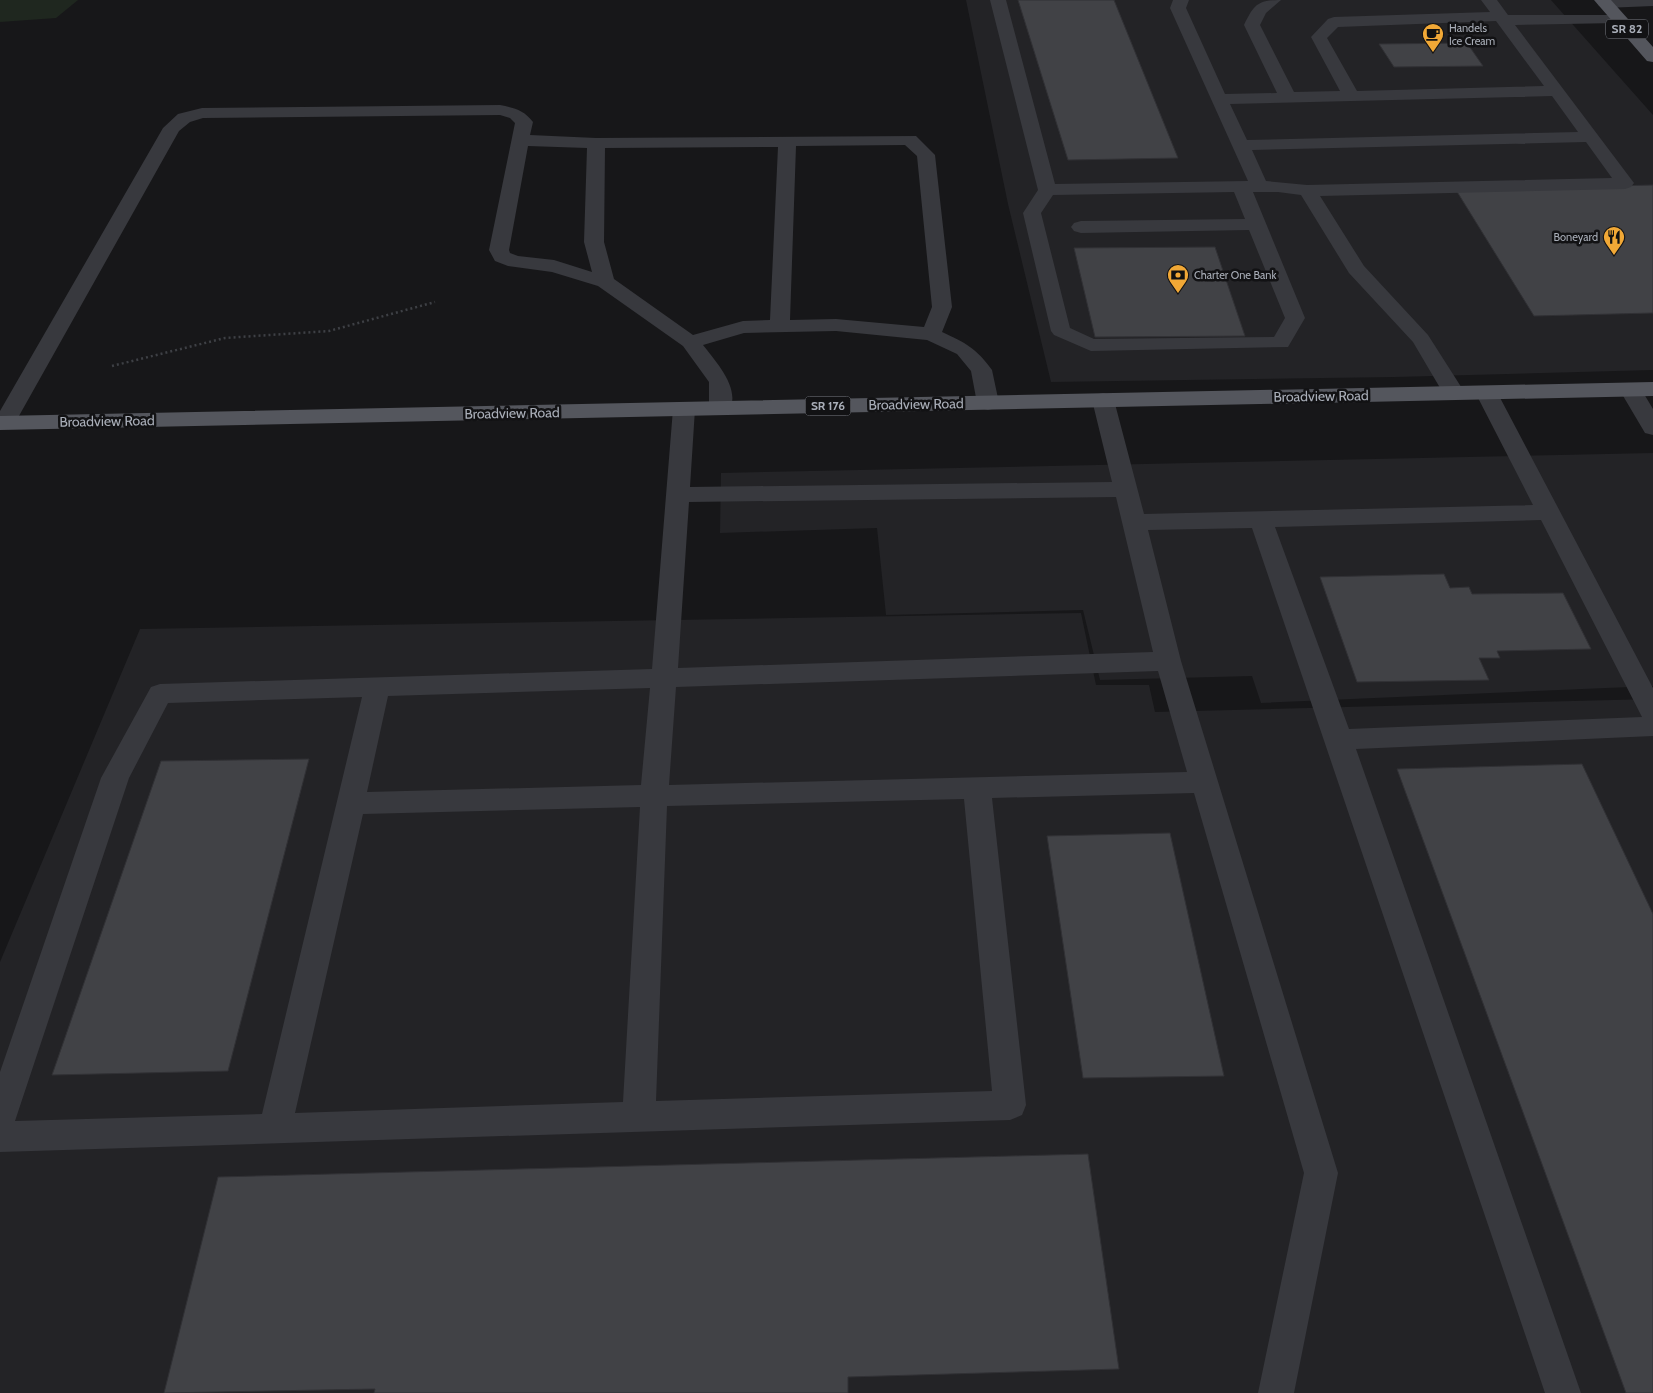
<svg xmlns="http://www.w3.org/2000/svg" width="1653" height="1393" font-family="Cabin,sans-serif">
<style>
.built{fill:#232326}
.green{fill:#1f271f}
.building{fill:#414246;stroke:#313135}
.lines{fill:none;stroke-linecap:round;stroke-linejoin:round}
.path{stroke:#3e4045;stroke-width:2.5;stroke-dasharray:2 3;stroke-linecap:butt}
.lane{fill:#38393e;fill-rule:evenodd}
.primary{fill:#54565d;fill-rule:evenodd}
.labels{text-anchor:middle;stroke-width:5;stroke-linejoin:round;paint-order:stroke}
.far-poi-label{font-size:11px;fill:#a9aeb8;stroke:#121214;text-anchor:start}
.shield{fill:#121214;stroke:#7c7f87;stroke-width:1}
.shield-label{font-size:12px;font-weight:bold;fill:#a9aeb8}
.street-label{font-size:14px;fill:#a9aeb8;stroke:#121214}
</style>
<rect width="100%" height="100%" fill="#171719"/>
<path class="built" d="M966,0H1551L1653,115V370L1395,377L1051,382L1008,204Z
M1653,453V686L1261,703L1252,676L1100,680L1083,610L886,615L877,528L720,533L721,473Z
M1081,613L1096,685H1149L1155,712L1653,699V1393H0V962L140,629Z"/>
<path class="green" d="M0,0H78L56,18L0,22Z"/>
<path class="building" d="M1018,0H1114L1178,158L1068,160Z
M1467,43L1483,66L1394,67L1379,44Z
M1653,185V313L1534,316L1456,190Z
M1215,247L1245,336L1095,337L1074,248Z
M1444,574L1450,588L1469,587L1472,594L1563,593L1591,649L1497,651L1500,658H1479L1489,680L1357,682L1320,577Z
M309,759L228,1071L52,1075L161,761Z
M1582,764L1653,914V1393H1626L1397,769Z
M1170,833L1224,1076L1083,1078L1047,836Z
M1088,1154L1119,1369L848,1377V1393H374L375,1389L164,1393L218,1177Z"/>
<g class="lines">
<path class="path" d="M112,366L225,338L329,331L435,302"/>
<path class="lane" d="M990,0H1006L1055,184L1248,181L1170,8L1173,0H1189L1186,8L1225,94L1277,93L1244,25C1254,5 1257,0 1281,0L1266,13L1260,25L1294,92L1340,91L1311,37L1328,19L1334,17L1490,12L1481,0H1497L1508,15H1623L1625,18L1623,21L1617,23L1515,25L1634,183L1631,187L1625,189L1320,196L1364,266L1428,335L1465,393L1462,398L1454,399L1446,398L1413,342L1349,273L1301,195L1278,192H1253L1305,318L1288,347L1091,351L1054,335L1051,331L1023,213L1038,190ZM1496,21L1544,86L1357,91L1327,38L1338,27ZM1552,96L1578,132L1247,140L1230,104ZM1586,142L1612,178L1307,185L1266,181L1252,150ZM1234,192L1245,219L1081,221L1074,223L1071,227L1074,231L1081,233L1249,230L1285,318L1274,337L1094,339L1070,328L1041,213L1053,195Z
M1599,0H1653V6L1605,8L1599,6L1597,3Z
M500,105C514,108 524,110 533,122L530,135L596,138L916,136L935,155L952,307L942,332C966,343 976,348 992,370L999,403L996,408L988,410L980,408L977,403L971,371L957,354L927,340L836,331L744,333L703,345C716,362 743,390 728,413L720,415L712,413L709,408V382L683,346L598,286L552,272L508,266L495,261L489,250L515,123L510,118L500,115L203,118L190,122L179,131L15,423L12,428L0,429V411L163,128L178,114L202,108ZM905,145L917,156L932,307L924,327L836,319L790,320L796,146ZM528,146L587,148L584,242L592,272L554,260L518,256L510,253L509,250ZM778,147L770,320L743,321L693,335L614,279L604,242L605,148Z
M1630,383L1638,384L1653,409V435L1645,433L1619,389L1622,384Z
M1486,386L1494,387L1497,392L1653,688V736L1356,749L1581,1393H1545L1252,528L1148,530L1181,661L1338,1173L1294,1393H1258L1304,1173L1194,793L992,798L1026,1105L1022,1115L1010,1120L0,1152V1072L101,778L151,687L160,684L652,669L673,409L676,404L684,402L692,404L695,409L690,487L1112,482L1092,400L1095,395L1103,393L1111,395L1114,400L1144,514L1533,505L1475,392L1478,387ZM1116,497L1153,652L678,668L689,502ZM1541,520L1642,717L1349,729L1275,527ZM1158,671L1187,772L669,785L676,687ZM650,688L641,785L367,792L388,696ZM362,697L262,1114L15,1121L129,778L168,703ZM964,799L992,1091L656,1101L667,806ZM640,807L623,1102L295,1113L363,814Z"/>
<path class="primary" d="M1594,0H1611L1653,47V62L1647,61Z
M1653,382V396L0,430V416Z"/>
</g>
<defs>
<g id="cafe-pin" transform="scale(1.125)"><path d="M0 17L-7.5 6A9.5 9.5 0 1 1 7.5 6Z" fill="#f1a836" stroke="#121214"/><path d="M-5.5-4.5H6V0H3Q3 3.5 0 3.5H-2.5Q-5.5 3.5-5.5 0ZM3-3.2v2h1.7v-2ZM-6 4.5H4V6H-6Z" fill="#111"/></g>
<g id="restaurant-pin" transform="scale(1.125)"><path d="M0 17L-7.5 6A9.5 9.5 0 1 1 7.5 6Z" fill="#f1a836" stroke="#121214"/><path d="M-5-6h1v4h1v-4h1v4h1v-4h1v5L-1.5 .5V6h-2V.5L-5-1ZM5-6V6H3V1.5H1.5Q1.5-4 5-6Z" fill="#111"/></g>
<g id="bank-pin" transform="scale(1.125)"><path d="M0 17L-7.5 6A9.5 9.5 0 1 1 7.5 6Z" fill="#f1a836" stroke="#121214"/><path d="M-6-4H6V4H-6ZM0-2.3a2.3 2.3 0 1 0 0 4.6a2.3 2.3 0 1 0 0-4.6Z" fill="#111"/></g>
</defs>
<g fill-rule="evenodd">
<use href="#cafe-pin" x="1433" y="34"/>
<use href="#restaurant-pin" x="1614" y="237"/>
<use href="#bank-pin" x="1178" y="275"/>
</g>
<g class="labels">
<g class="far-poi-label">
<text x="1449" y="32">Handels<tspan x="1449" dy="13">Ice Cream</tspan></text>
<text x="1598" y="241" text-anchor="end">Boneyard</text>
<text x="1194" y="279">Charter One Bank</text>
</g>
<g class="shield">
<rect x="1606" y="19.5" width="42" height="19" rx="4"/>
<rect x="805.5" y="396.5" width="45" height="19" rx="4"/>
</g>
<g class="shield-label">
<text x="1627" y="33">SR 82</text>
<text x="828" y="410">SR 176</text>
</g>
<g class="street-label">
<text transform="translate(1321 396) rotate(-1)" y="5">Broadview Road</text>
<text transform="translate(916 404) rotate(-1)" y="5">Broadview Road</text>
<text transform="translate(512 413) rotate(-1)" y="5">Broadview Road</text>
<text transform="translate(107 421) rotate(-1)" y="5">Broadview Road</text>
</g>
</g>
</svg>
